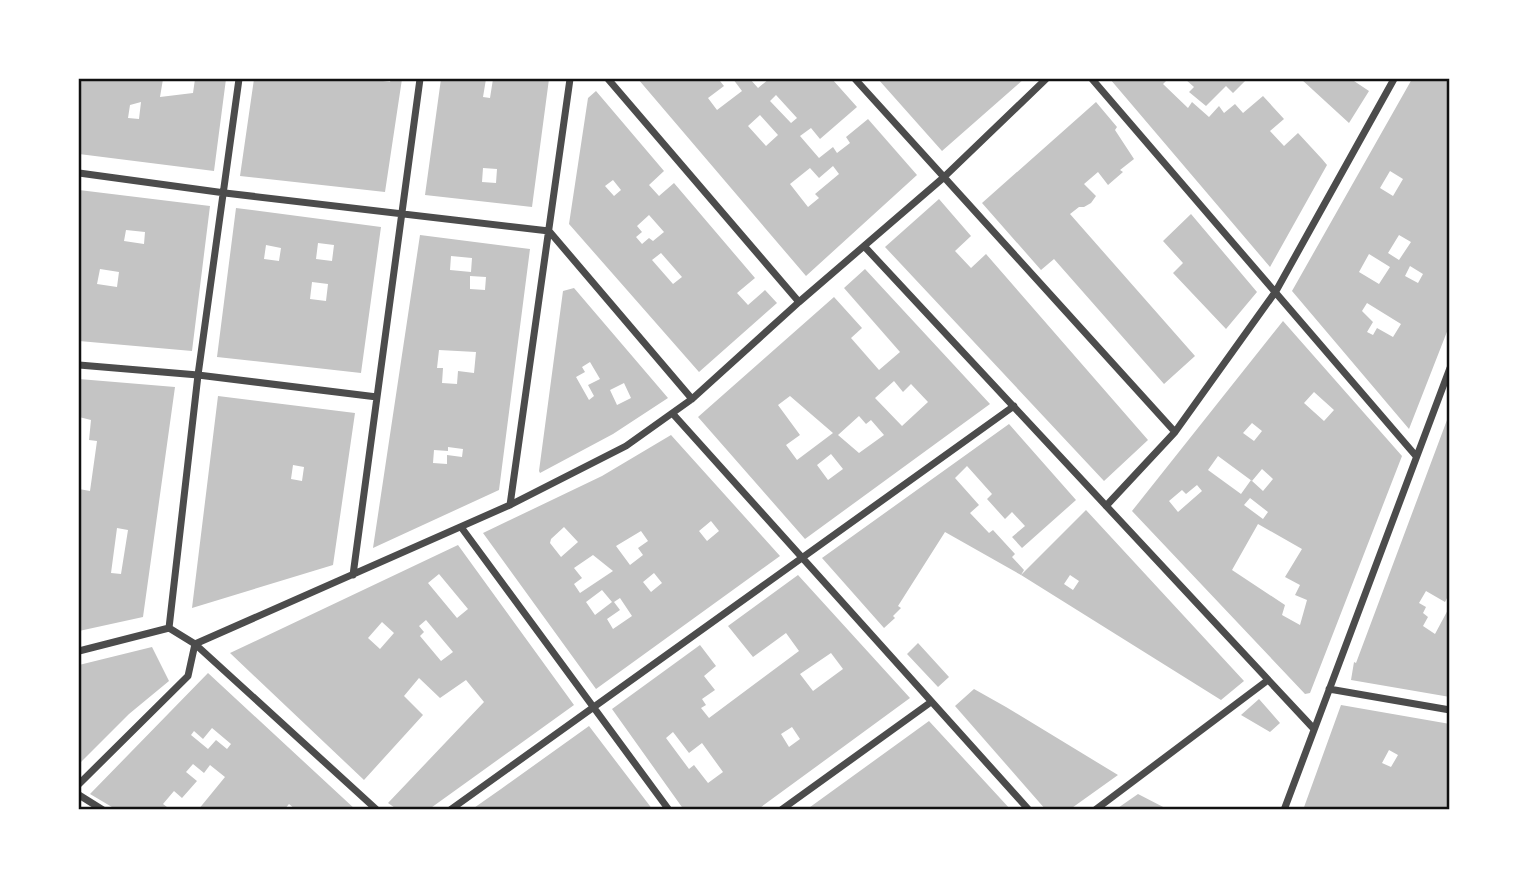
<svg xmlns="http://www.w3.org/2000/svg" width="1529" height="889" font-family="'DejaVu Sans',sans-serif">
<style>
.building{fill:#c4c4c4;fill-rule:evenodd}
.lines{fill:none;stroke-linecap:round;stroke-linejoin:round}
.minor{stroke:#4c4c4c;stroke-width:7}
.neatline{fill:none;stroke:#111;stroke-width:2.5}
</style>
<rect width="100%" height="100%" fill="#fff"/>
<path class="building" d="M79,79H163L160,97L193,93L195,79H226L214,171L79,154ZM141,102L139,119L128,118L130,105Z
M254,79H369L390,82L391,79H402L385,192L240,176Z
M441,79H486L483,97L490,98L493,79H549L532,207L425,195ZM483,168L497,169L496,183L482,182Z
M638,79H723L720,81L724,86L708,98L717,110L742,91L733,79H750L758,88L769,79H832L857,107L820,139L811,128L800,136L819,158L833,147L837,153L850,143L846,137L868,119L917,175L806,276ZM776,95L797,118L791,123L770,101ZM760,115L778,135L766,146L748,126ZM833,166L839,174L815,194L819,198L808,207L790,184L810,168L819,178Z
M878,79H1024L942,151Z
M1110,79H1168L1163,84L1188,108L1192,102L1209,117L1219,106L1224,113L1235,104L1243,113L1263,96L1284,119L1270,131L1284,146L1298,133L1322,159L1327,165L1270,267Z
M1185,79H1247L1233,93L1226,86L1206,106L1189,92L1194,87Z
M1301,79H1351L1369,91L1349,123Z
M1412,79H1450V324L1409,429L1292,291ZM1390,171L1403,179L1393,196L1380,188ZM1399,235L1411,242L1399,260L1388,253ZM1369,254L1390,267L1379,284L1359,272ZM1410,266L1423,274L1418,283L1405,276ZM1367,303L1401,324L1393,337L1377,328L1373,335L1367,332L1373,322L1362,311Z
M596,91L664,171L649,185L659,196L674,183L755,278L737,293L748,305L765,290L777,303L699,372L569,224L588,98ZM613,180L621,190L614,196L605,186ZM649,215L664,232L653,241L649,238L642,244L636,237L642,232L637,226ZM661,253L682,277L673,284L652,260Z
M1096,102L1117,127L1115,130L1134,159L1120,170L1123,172L1108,185L1098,172L1084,184L1096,196L1091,203L1084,207H1079L1070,214L1195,356L1164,384L1054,259L1041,270L982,203Z
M79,190L210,206L192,351L79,341ZM126,230L145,232L144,244L124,241ZM100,269L119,272L117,287L97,284Z
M939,199L971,236L955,251L971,268L986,254L1148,440L1104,481L885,247Z
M236,208L381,227L361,373L217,357ZM318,243L334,245L332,261L316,259ZM266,245L281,248L279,261L264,259ZM312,282L328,284L326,301L310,299Z
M1191,214L1257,292L1226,329L1173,273L1183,263L1163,241Z
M420,235L530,249L499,490L373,548ZM451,256L472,258L471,272L450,270ZM470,276L486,277L485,290L470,289ZM439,350L476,352L474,373L458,371L457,384L442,383L443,368H437ZM448,447L463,449L462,457L447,455V464L433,463L434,450L448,451Z
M865,269L990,404L805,539L698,417L834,297L862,328L851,338L879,370L900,352L844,288ZM894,381L903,392L911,384L928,402L902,426L875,398ZM790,396L833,433L797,460L786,445L800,435L778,405ZM859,416L866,424L871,420L884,435L859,453L838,435ZM831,454L843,469L828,480L817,465Z
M574,288L668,398L613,434L540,473L539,471L563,291ZM590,362L600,379L588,385L594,396L589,400L576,377L585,372L582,367ZM624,383L631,398L617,405L610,390Z
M1283,321L1402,456L1310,693L1305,694L1132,511ZM1314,392L1334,410L1324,421L1304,403ZM1252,423L1262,431L1254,441L1243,433ZM1218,456L1252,481L1262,469L1273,479L1263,491L1251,480L1241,494L1208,470ZM1197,485L1202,491L1178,512L1169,501L1182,490L1186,494ZM1250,498L1268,512L1263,519L1244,505ZM1258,524L1302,549L1285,577L1300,585L1295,595L1307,600L1300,625L1282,615L1285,605L1232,570Z
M79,379L175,387L143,617L79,631V489L90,491L97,441L89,440L91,420L79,417ZM117,528L128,530L121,574L111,573Z
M218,396L355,413L333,565L192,608ZM293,465L304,467L302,481L291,479Z
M1450,412V592L1445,602L1426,591L1419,603L1426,607L1423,613L1428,617L1423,626L1435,634L1450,606V697L1351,680L1354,662L1356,663Z
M1009,424L1076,500L1022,548L1012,537L1025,526L1012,512L1005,519L987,499L992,494L967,466L955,478L979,505L970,513L989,533L993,530L1015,554L1012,557L1024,570L1021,575L945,532L898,606L901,608L893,616L895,618L884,628L822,558Z
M671,435L780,556L596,689L483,533L602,476ZM711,521L719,531L707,541L699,531ZM564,527L578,542L561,557L550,543L551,539ZM641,531L648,541L638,548L643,555L630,565L616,546ZM593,555L613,571L580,593L574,584L582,578L574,568ZM654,573L662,583L651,592L643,582ZM602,590L612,602L595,615L586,602ZM620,598L632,616L613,629L607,619L620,610L614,602Z
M1086,510L1244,681L1221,700L1021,575ZM1070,575L1079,581L1073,590L1064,584Z
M458,545L574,705L428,810H398L388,803L484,702L466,680L440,698L419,678L404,696L423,715L364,780L230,653ZM439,574L468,609L457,618L428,583ZM426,620L453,652L441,661L420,636L424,632L419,626ZM382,622L394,633L380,649L368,638Z
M798,575L910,698L757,810H684L612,709L700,645L716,666L704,676L715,690L702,699L706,705L701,708L709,718L799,651L786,633L753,657L728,626ZM831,653L843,669L813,691L800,674ZM792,727L800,739L789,747L781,734ZM673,732L689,753L702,743L723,772L708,783L694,765L689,769L666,738Z
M918,643L949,677L938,687L907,654Z
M152,647L169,681L129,714L79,764V665Z
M208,673L356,810H296L289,804L284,810H198L225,777L210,765L204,773L193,764L186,772L197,781L182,798L174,791L163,804L171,810H117L90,794ZM212,728L231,744L227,749L216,740L208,749L191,735L194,731L203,739Z
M974,689L1006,707L1118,775L1069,810H1046L955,706Z
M1259,699L1280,723L1270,732L1241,715Z
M1341,705L1450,724V810H1303ZM1389,750L1398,755L1391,767L1382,763Z
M929,721L1011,810H806Z
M589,726L653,810H471L501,789Z
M1138,794L1169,810H1115Z"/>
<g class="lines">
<path class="minor" d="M608,79L799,302
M855,79L1175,432
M1092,79L1416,456
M79,173L225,193L549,231L692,399
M864,246L1314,729
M79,365L198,375L377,397
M673,414L1029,810
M510,505L570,79
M1106,506L1175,432L1276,291L1394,79
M461,527L669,810
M353,575L420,79
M169,628L198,375L239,79
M79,651L169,628L195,644L510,505L626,446L692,399L799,302L943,178L1046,79
M1329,689L1450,710
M79,784L188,676L195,644L377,810
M79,795L103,810
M450,810L1014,406
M781,810L931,702
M1095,810L1268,680
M1284,810L1450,368"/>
</g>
<rect width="1529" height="889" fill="none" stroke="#ffffff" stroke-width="161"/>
<rect x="80" y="80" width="1368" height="728" class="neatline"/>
</svg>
